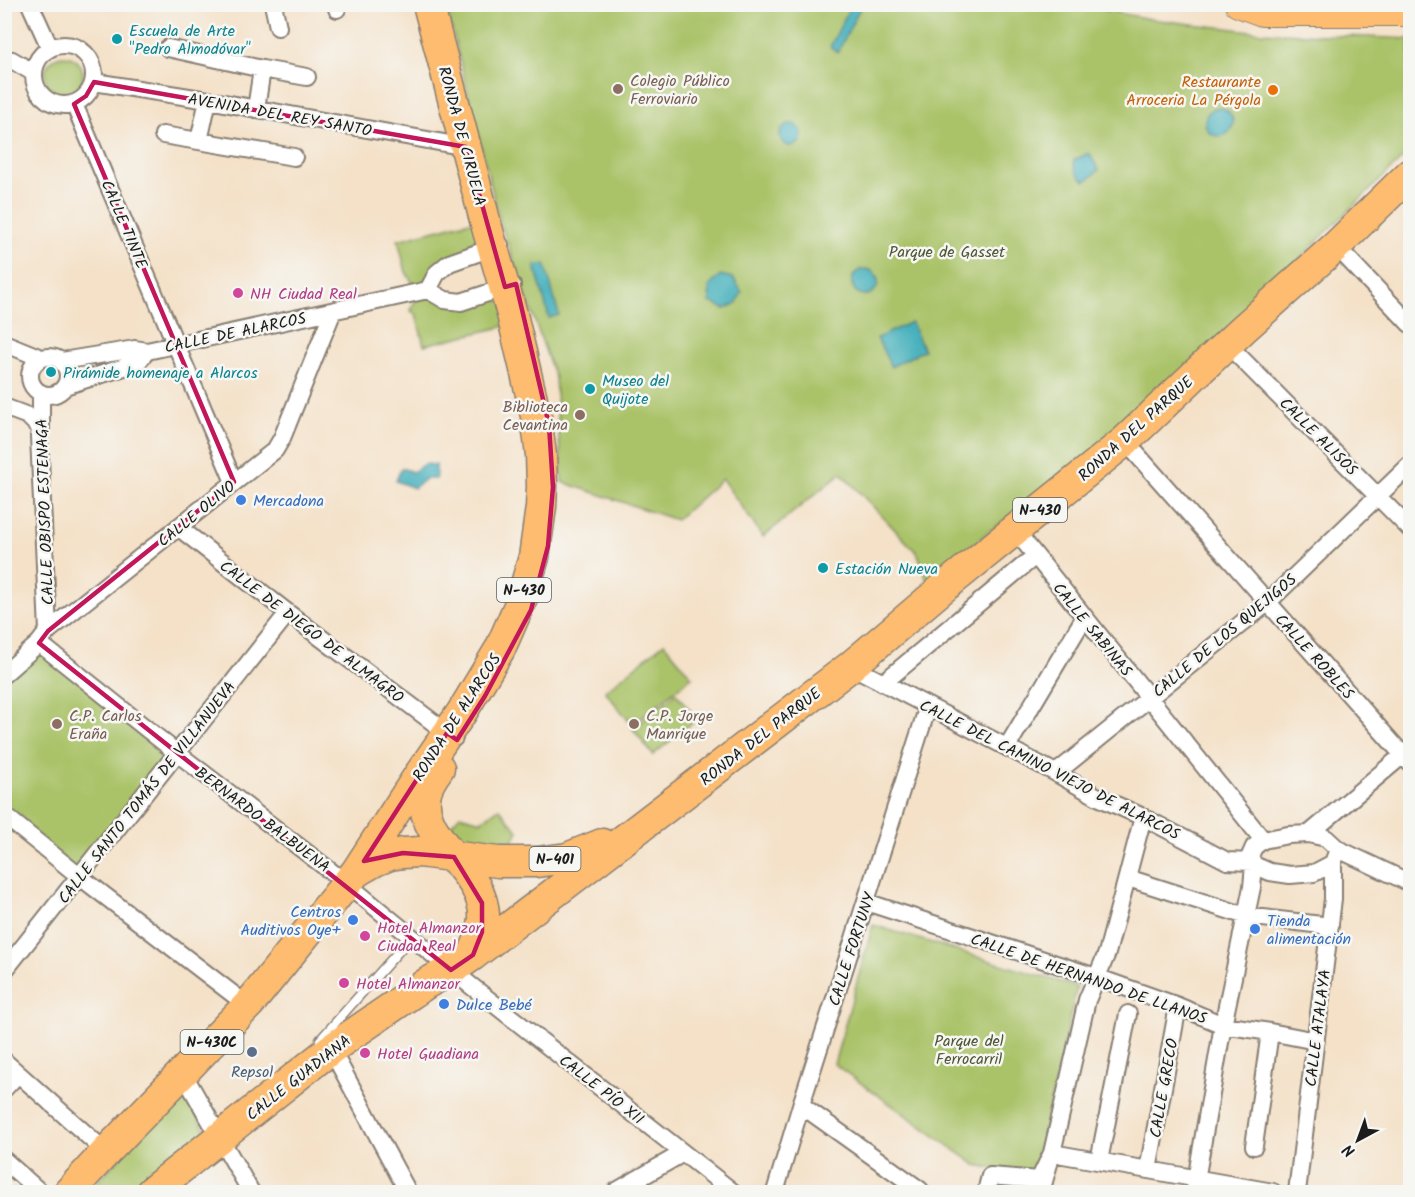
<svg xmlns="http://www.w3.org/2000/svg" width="1415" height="1197" font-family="Kalam,sans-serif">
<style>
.green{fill:#aac369;stroke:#637042;stroke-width:1.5}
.water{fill:#3dadba;stroke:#2c646b;stroke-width:1.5}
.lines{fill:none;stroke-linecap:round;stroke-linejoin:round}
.lane-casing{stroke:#887e72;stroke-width:11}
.street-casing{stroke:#887e72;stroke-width:20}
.primary-casing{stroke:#887e72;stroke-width:28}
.highway-casing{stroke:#887e72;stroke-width:33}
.lane{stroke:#fff;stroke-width:8}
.street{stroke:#fff;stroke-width:16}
.primary{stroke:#fdbc6f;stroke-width:26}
.highway{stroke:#fdbc6f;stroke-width:30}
.marked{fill:none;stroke:#c2185b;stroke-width:4.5;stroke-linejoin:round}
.culture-dot{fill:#0f9aa8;stroke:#f6f6f2;stroke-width:2}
.education-dot{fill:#8d6e63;stroke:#f6f6f2;stroke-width:2}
.food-dot{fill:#e8710a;stroke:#f6f6f2;stroke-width:2}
.hotel-dot{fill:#d1479c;stroke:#f6f6f2;stroke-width:2}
.shop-dot{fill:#3f7fe0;stroke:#f6f6f2;stroke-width:2}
.service-dot{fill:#5c6f8a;stroke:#f6f6f2;stroke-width:2}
.labels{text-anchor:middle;stroke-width:5;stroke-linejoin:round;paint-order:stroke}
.shield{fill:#f6f6f2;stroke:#5d5d5c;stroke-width:1.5}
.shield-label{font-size:15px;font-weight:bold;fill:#1c1c1c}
.culture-label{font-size:16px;fill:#0d838f;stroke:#f6f6f2;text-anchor:start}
.education-label{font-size:16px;fill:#785e54;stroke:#f6f6f2;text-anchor:start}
.food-label{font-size:16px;fill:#c56008;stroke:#f6f6f2;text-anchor:end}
.street-label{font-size:16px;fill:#1c1c1c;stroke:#f6f6f2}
.park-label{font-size:16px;fill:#4e5637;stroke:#f6f6f2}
.hotel-label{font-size:16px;fill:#b23c85;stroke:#f6f6f2;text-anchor:start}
.shop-label{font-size:16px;fill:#366cbe;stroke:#f6f6f2;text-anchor:start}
.service-label{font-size:16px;fill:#4e5e75;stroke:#f6f6f2}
</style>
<rect width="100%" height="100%" fill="#f6f6f2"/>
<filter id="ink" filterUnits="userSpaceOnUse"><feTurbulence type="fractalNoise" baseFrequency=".0167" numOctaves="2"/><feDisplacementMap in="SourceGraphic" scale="12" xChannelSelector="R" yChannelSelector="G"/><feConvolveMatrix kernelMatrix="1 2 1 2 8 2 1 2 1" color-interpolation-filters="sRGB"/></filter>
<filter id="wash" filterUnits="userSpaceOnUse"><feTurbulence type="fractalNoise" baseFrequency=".008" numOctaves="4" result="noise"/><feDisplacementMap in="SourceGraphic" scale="24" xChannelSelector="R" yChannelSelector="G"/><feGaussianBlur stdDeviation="1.35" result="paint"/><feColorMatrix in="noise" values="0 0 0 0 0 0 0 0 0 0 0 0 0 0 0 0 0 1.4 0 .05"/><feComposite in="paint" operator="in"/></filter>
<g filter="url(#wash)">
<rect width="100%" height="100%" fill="#f4e1c8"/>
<path class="green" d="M1072,4L1150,19L1259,32L1410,39V151L1135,418L927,580L918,554L841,473L763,537L722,479L676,520L562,482L555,378L500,222L446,5Z
M45 75a19 19 0 1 1 38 0a19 19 0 1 1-38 0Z
M478,221L492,247L437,273L418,292L445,300L505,287L515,324L424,345L416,314L411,311L418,292L406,272L398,240L466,222Z
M39,643L177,753L79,876L5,810V679Z
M664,643L692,677L632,725L605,691Z
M676,693L697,719L653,755L633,729Z
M499,808L518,831L507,851C484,847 467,843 448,828L460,815L481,821Z
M873,925L1077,987L1033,1177L976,1165L834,1064Z
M182,1090L209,1136L138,1192H88Z"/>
<path class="water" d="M851,5L860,8L838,52L830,47Z
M1205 122a14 14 0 1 1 28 0a14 14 0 1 1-28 0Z
M780 135a11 11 0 1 1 22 0a11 11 0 1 1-22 0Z
M1089,153L1099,170L1086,181C1077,176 1073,170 1074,160Z
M545,264L559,315L549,318L535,266Z
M852 282a13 13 0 1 1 26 0a13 13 0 1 1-26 0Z
M720,275L733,278L742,292L736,304L725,309L710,302L709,287Z
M911,322L924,350L891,367L877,338Z
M424,464L436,465V479H425L414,488L396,481L401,468L413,472Z"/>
</g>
<g filter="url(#ink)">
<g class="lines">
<g class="lane-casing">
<path id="lane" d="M324,1043L320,1040L406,943L410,935"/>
</g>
<g class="street-casing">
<path id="street" d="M30,4L50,48
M273,4L278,27
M336,4L337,9
M34 75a30 30 0 1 1 60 0a30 30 0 1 1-60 0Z
M168,48L262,69L307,77
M4,59L12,60L34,73
M94,82L208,100L466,147
M74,104L234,482
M256,109L262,69
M163,135L294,157
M199,141L208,100
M1336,246L1410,324
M428,290L437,273L449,263L500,245
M428,290L445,300L461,302L512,285
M4,343L41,358
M1227,344L1410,529
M30 376a19 19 0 1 1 38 0a19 19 0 1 1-38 0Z
M62,361L135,349L147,351L428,290
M65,386L137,363L147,351
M41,393V429L39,436L48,631
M4,407L28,416L41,429
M1125,441L1410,763
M178,527L288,613L454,738
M1015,530L1263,840
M39,643L177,753L346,883L470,985L733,1192
M851,666L1056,773L1098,797L1143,817L1227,861L1252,862
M4,674L39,643L48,631L275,450L282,438L333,311
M883,683L1035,556
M1007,747L1084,618
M1056,773L1267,603L1410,465
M4,815L79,876L238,998L250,1003
M1309,834L1410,749
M1338,849L1333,863L1314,873L1290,875L1270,872L1254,865L1250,856L1254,847L1263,840L1288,835L1309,834L1326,838L1338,849L1410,883
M1128,878L1246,916L1330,926
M866,902L1096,977L1178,1006L1223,1025L1270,1032L1316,1041
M4,971L288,613
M331,1049L408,1192
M4,1061L106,1152
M183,1073L251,1192
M4,1089L18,1074
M801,1105L920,1190L921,1192
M1254,1146L1270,1032
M4,1160L40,1192
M1099,1161L1128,1014
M1148,1170L1178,1006
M615,1192L683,1153
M775,1192L801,1105L928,706
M986,1192L990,1176L1039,1180L1052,1153L1273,1192
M1041,1192L1052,1153L1087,1000L1107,953L1143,817
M1194,1192L1223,1025L1252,887L1254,865
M1297,1192L1333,899V863"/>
</g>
<g class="primary-casing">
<path id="primary" d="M1238,4L1262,13H1410"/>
</g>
<g class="highway-casing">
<path id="highway" d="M439,768C434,775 428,783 426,792C415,840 487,870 484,919C483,932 478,943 473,955
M356,872L375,861L390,855L403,853L419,852L498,862H537L567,858L602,844
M69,1192L106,1152L250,1003L356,872L421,772L462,712L500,649L521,601L534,557L541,507L542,486L541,455L536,416L512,314L486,224L428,4
M151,1192L331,1049L427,983L451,970L473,955L851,666L943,588L1125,441L1242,330L1336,246L1410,174"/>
</g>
<use href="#lane" class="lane"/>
<use href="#street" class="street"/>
<use href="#primary" class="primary"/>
<use href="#highway" class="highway"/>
</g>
</g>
<path class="marked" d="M94,82L466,147L505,287L516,284L549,425L553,487L548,546L531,610L485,696L457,740L447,733L364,861L403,853L454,857L482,903V932L473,955L451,970L39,643L48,631L234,482L74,104L86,96Z"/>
<g class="culture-dot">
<circle cx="117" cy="39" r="6"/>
<circle cx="51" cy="372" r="6"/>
<circle cx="590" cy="389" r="6"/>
<circle cx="823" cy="568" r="6"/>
</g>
<g class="education-dot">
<circle cx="618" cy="89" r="6"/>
<circle cx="580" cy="415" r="6"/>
<circle cx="57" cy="724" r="6"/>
<circle cx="634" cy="724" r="6"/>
</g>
<circle class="food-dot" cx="1273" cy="90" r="6"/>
<g class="hotel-dot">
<circle cx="238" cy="293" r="6"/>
<circle cx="365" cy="936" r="6"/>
<circle cx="344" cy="983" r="6"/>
<circle cx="365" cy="1053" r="6"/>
</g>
<g class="shop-dot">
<circle cx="241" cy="500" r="6"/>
<circle cx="353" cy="920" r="6"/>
<circle cx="1255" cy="929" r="6"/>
<circle cx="444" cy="1004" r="6"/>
</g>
<circle class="service-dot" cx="252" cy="1052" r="6"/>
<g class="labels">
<g class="shield">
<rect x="1013" y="498" width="54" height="24" rx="4.5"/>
<rect x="497" y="578" width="54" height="24" rx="4.5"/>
<rect x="529.5" y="847" width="51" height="24" rx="4.5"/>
<rect x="180.5" y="1030" width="63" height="24" rx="4.5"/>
</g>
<g class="shield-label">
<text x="1040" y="515">N-430</text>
<text x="524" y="595">N-430</text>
<text x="555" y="864">N-401</text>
<text x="212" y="1047">N-430C</text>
</g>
<g class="culture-label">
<text x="129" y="36">Escuela de Arte<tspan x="129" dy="18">"Pedro Almodóvar"</tspan></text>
<text x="63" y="378">Pirámide homenaje a Alarcos</text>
<text x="602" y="386">Museo del<tspan x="602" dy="18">Quijote</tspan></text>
<text x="835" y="574">Estación Nueva</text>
</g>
<g class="education-label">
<text x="630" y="86">Colegio Público<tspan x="630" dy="18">Ferroviario</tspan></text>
<text x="568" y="412" text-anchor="end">Biblioteca<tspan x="568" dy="18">Cevantina</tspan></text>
<text x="69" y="721">C.P. Carlos<tspan x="69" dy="18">Eraña</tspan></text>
<text x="646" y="721">C.P. Jorge<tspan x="646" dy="18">Manrique</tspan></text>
</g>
<g class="food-label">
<text x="1261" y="87">Restaurante<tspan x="1261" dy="18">Arroceria La Pérgola</tspan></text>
</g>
<g class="street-label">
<text transform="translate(280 114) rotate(10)" y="6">AVENIDA DEL REY SANTO</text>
<text transform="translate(463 136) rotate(75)" y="6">RONDA DE CIRUELA</text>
<text transform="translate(125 224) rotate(67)" y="6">CALLE TINTE</text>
<text transform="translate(235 332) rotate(-12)" y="6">CALLE DE ALARCOS</text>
<text transform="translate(1135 428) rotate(-42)" y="6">RONDA DEL PARQUE</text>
<text transform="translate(1319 436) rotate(45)" y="6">CALLE ALISOS</text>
<text transform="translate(44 512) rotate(-92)" y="6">CALLE OBISPO ESTENAGA</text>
<text transform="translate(196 513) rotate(-39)" y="6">CALLE OLIVO</text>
<text transform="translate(1093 629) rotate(51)" y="6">CALLE SABINAS</text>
<text transform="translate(312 631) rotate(37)" y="6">CALLE DE DIEGO DE ALMAGRO</text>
<text transform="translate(1224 635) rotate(-40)" y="6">CALLE DE LOS QUEJIGOS</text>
<text transform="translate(1315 656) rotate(48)" y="6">CALLE ROBLES</text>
<text transform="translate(456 717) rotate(-57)" y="6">RONDA DE ALARCOS</text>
<text transform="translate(760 736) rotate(-38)" y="6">RONDA DEL PARQUE</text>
<text transform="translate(1050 769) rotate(27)" y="6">CALLE DEL CAMINO VIEJO DE ALARCOS</text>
<text transform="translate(146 792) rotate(-52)" y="6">CALLE SANTO TOMÁS DE VILLANUEVA</text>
<text transform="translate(263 819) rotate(37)" y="6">BERNARDO BALBUENA</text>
<text transform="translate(851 949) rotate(-72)" y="6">CALLE FORTUNY</text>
<text transform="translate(1089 978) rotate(19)" y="6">CALLE DE HERNANDO DE LLANOS</text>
<text transform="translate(1317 1028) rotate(-83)" y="6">CALLE ATALAYA</text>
<text transform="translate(298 1077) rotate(-38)" y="6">CALLE GUADIANA</text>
<text transform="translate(1163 1088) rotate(-80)" y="6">CALLE GRECO</text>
<text transform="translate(602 1089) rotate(38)" y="6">CALLE PÍO XII</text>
</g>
<g class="park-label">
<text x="947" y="257">Parque de Gasset</text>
<text x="969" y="1046">Parque del<tspan x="969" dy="18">Ferrocarril</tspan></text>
</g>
<g class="hotel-label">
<text x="250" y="299">NH Ciudad Real</text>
<text x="377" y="933">Hotel Almanzor<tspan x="377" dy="18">Ciudad Real</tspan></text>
<text x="356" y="989">Hotel Almanzor</text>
<text x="377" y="1059">Hotel Guadiana</text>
</g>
<g class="shop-label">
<text x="253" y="506">Mercadona</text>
<text x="341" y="917" text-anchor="end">Centros<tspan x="341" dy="18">Auditivos Oye+</tspan></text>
<text x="1267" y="926">Tienda<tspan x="1267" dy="18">alimentación</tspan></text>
<text x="456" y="1010">Dulce Bebé</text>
</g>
<g class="service-label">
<text x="252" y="1077">Repsol</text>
</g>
</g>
<rect width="1415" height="1197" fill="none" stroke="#f6f6f2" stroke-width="24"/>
<g transform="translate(1358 1140) rotate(221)" stroke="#f6f6f2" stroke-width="4.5" paint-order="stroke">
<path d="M0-4.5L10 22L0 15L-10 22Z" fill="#1c1c1c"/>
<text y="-9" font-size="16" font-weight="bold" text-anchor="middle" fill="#1c1c1c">N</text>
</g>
</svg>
